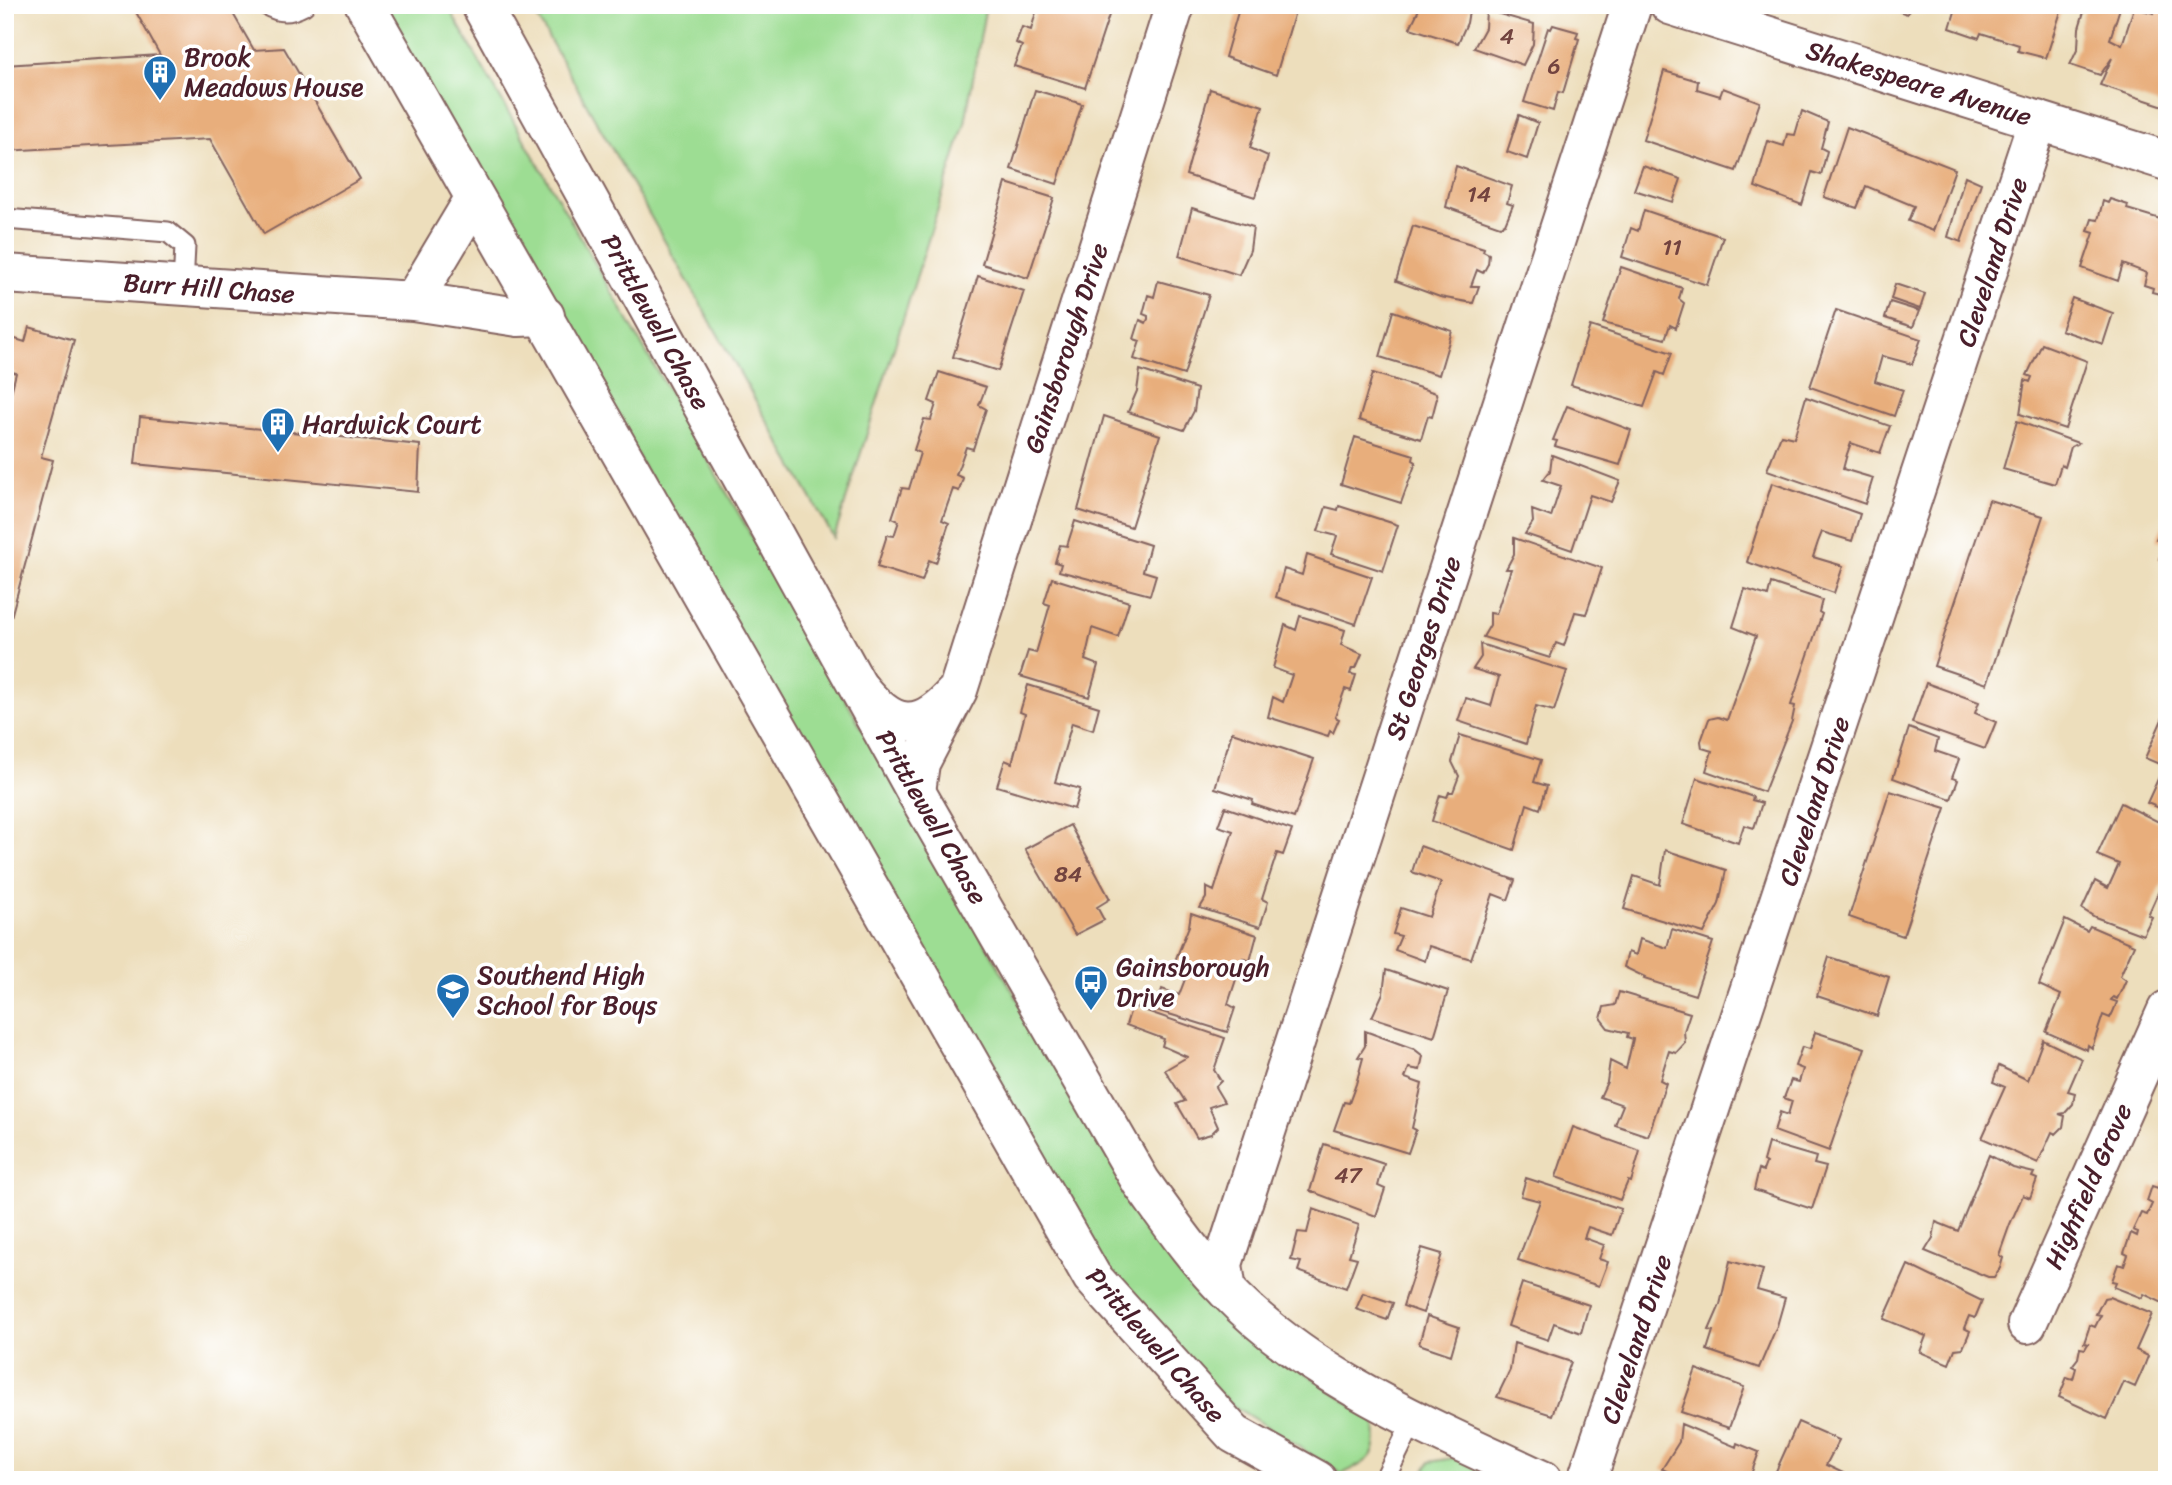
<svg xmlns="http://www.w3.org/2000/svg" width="2172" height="1485" font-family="Sriracha,sans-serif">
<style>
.green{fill:#9ddd93;stroke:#747e5f;stroke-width:2}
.building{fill:#e8ae7c}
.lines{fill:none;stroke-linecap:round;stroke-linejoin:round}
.service-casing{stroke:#83625e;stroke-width:23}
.minor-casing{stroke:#83625e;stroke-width:42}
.tertiary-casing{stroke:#83625e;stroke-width:42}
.service{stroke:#fff;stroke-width:19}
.minor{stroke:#fff;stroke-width:38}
.tertiary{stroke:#fff;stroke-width:38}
.labels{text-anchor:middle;stroke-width:7;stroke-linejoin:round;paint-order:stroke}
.number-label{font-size:23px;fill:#72433f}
.poi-label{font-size:26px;fill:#4a1f2b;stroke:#fff;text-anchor:start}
.street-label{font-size:26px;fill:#4a1f2b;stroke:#fff}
</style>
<rect width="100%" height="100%" fill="#fff"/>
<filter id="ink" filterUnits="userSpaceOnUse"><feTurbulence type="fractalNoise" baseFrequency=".0143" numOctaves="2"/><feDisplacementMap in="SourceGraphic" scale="14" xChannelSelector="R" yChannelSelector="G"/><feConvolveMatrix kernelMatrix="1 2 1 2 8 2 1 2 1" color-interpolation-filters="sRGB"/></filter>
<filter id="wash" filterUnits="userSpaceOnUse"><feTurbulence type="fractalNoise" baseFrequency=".00686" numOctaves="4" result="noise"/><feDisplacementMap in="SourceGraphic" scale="28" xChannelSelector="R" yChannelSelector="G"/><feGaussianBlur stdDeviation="1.57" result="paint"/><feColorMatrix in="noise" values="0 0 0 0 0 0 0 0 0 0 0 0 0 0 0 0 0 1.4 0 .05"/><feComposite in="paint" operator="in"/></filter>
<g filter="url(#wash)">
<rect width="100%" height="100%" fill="#eddebc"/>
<path class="green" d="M378,5H447L1135,1204L1216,1309L1375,1422C1378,1457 1373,1459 1342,1474L1232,1405L1145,1322L1092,1248Z
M530,5H986L965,123L834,538Z
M1460,1457L1507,1480H1419L1430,1462Z"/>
<g id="blocks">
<path class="building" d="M132,5H228L254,50L284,48L360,179L264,234L210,139L5,151V65L160,55Z
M1038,5L1112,6L1085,88L1014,66L1022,46L1016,43L1022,27L1031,30Z
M1240,5H1297L1276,75L1225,57Z
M1421,5H1470L1467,23L1458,43L1410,28Z
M1881,5H1911L1907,14Z
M1957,5H2063L2046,58L2018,51L2019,45L1981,33L1979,38L1950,28Z
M2086,5H2121L2110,39L2122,45L2134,8L2154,13L2157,6L2167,10V42L2162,56L2167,58V107L2100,85L2112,58L2100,75L2070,65L2078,48L2079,28Z
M1486,10L1534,24L1533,44L1523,65L1474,48L1485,28Z
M1553,25L1578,32L1576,38L1579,39L1563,93L1558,92L1553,111L1524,102L1548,28L1551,29Z
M1664,71L1698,81L1697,89L1720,96L1723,88L1760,102L1736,171L1643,140Z
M1210,89L1263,106L1250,148L1268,156L1255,197L1186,175Z
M1035,90L1082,104L1057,184L1011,169Z
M1802,111L1828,122L1821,148L1827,151L1821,175L1812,172L1802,205L1755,187L1768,141L1784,146L1787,134L1795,135Z
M1519,115L1538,123L1527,159L1507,152Z
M1847,127L1955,169L1933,231L1908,221L1914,206L1866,186L1857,208L1824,197Z
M1456,166L1512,186L1507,203L1513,205L1505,224L1500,226L1446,207Z
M1643,166L1681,179L1673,202L1634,190Z
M1965,176L1981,183L1961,242L1948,237Z
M1006,183L1054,198L1028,278L982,264Z
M2110,199L2128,205L2127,209L2167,221V296L2152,292L2153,288L2144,285L2147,273L2123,264L2118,281L2082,268L2094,233L2088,231L2092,219L2098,220L2103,201L2108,203Z
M1192,208L1253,227L1250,250L1239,275L1179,256Z
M1644,210L1723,237L1707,285L1622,257L1631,228L1638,231Z
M1413,226L1484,248L1483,251L1489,254L1488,264L1483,273L1477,270L1471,286H1479L1473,303L1440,297L1396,281Z
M1621,267L1682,288L1679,299L1684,303L1676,328L1670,325L1665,339L1603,323Z
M978,276L1024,291L998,371L953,357Z
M1158,281L1209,295L1184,375L1134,359L1140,341L1134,339L1140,320L1146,323L1148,319V316L1143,314L1148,295L1154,297Z
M1895,284L1925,294L1920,309L1891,299Z
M2072,298L2113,313L2103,344L2061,330Z
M1890,302L1919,311L1913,327L1885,318Z
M1836,310L1921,339L1912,364L1882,356L1875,381L1903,390L1894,416L1810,387Z
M1393,311L1452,331L1439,375L1380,357Z
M1590,326L1672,353L1664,375L1657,372L1644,407L1571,385Z
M29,327L74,340L41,457L53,460L6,636L5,459L8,447H5V399L9,401L16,373L5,370V353L9,337L25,342Z
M2042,344L2087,361L2065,429L2020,414L2025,380L2030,382L2032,377L2027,375Z
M1140,370L1197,389L1194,411L1184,430L1128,412L1137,391Z
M939,372L986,387L979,405L986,409L973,449L966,447L956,475L963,478L959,491L953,489L942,520L949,523L936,563L929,560L922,581L877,567L887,535L894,536L899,521L892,518L902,488L909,489L920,453L914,450L924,419L931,420L936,404L929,401Z
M1373,373L1436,393L1437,398L1432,417L1428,416L1421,439L1359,420Z
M1806,397L1890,426L1880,453L1851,443L1847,454L1843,469L1873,478L1865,504L1767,470L1781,435L1794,438Z
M1567,406L1631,430L1620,465L1555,446L1557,441L1553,440Z
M1104,416L1160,435L1131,527L1078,510Z
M140,417L420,445L418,492L135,464Z
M2017,421L2078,443L2071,447L2065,467L2061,465L2055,484L2003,469Z
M1355,437L1414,455L1413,460L1416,462L1401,503L1341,484Z
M1552,455L1620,481L1611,502L1590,495L1572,550L1525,534L1533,522L1532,510L1551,517L1556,501L1561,486L1543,480L1550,471Z
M1772,483L1860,514L1852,541L1822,532L1818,542L1813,557L1843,566L1834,593L1747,562Z
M1989,500L2043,516L1987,684L1934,666Z
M1339,506L1398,525L1383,571L1331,554L1337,536L1318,531L1326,507L1338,510Z
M1075,521L1150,545L1143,571L1156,575L1150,595L1059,571L1061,564L1055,562L1060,545L1067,546Z
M2164,523L2167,525V562L2159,559L2165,543L2156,539Z
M1514,538L1602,568L1586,614L1575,612L1564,646L1556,643L1550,658L1483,637L1490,625V613L1496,614L1511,569H1506L1514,554Z
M1307,555L1372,577L1356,624L1276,597L1284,569L1302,575Z
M1052,578L1129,602L1118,637L1092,628L1085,660L1098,665L1089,697L1020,676L1028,651L1036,653L1050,605L1044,603Z
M1771,583L1822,600L1819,612L1822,614L1791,705L1795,706L1792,721L1764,792L1706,771L1712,751L1702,748L1701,741L1709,719L1718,717L1727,720L1756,636L1733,627L1745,589L1768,596Z
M1300,616L1345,630L1341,645L1362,654L1356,668H1352L1350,674L1356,675L1351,691L1345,689L1335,717L1339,719L1333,733L1330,731L1328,736L1268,717L1273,697L1283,702L1292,675L1273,668L1285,625L1296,630Z
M1480,644L1567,671L1554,711L1536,706L1526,744L1458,721L1466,698L1491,706L1499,677L1473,669L1481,657Z
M1926,683L1979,702L1975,713L1996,722L1985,749L1912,723Z
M1028,685L1099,707L1093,730L1072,723L1055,782L1080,789L1074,809L997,786L1005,760L1012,763L1025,714L1020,712Z
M2164,715L2167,716V811L2147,803L2164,766L2145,758Z
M1909,728L1938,739L1935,751L1959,759L1952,778L1958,780L1951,799L1893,778Z
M1232,732L1314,759L1294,818L1252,804L1253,800L1215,788Z
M1460,735L1541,760L1534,782L1547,786L1540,809L1527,804L1514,850L1432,821L1440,795L1447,797L1449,792H1453L1459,776L1452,762Z
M1697,778L1753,797L1752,800L1762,803L1754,828L1744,825L1738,843L1683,824Z
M1890,791L1946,808L1903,936L1849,917Z
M2121,803L2167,826V873L2148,915L2152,917L2143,935L2095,917L2082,909L2095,881L2108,888L2119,864L2097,855Z
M1225,807L1292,830L1283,855L1277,853L1262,899L1268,902L1260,927L1200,908L1206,898V887L1214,891L1233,831L1218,826Z
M1070,825L1110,899L1097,907L1104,920L1075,935L1025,849Z
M1420,846L1515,880L1508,900L1493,894L1471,959L1429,946L1425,961L1395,950L1401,936L1393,934L1401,908L1429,917L1441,882L1412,872Z
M1665,850L1726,870L1719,904L1704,933L1624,909L1634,876L1660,885Z
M1191,913L1257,935L1250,961L1243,958L1228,1004L1235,1008L1227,1032L1156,1010L1162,989L1179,995L1190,966L1175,961L1189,926Z
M2065,920L2087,931L2090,926L2134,945L2120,976L2126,980L2122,989L2117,999L2113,997L2111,1000L2117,1002L2113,1012L2110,1018L2103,1015L2092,1048L2088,1045L2087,1050L2046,1032L2061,995L2039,985Z
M1672,929L1713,942L1695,995L1644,979L1645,977L1624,967L1628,952L1636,955L1640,939L1667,948Z
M1829,957L1889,977L1877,1016L1817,996Z
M1386,970L1448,991L1434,1037L1372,1017L1383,993Z
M1619,992L1690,1013L1684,1031L1685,1043L1676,1053L1669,1051L1660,1080L1666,1083L1648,1136L1615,1125L1623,1105L1600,1097L1607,1082L1610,1061L1626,1069L1633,1039L1627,1037L1628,1033L1608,1028L1601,1019L1604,1007L1615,1005Z
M1132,1006L1225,1038L1214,1070L1221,1081L1215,1087L1224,1102L1209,1107L1218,1127L1211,1134L1197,1138L1177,1104L1185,1101L1165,1070L1187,1057L1162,1046L1164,1039L1126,1025Z
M1365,1031L1414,1049L1423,1056L1420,1070L1409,1068L1405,1078L1422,1084L1412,1128L1416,1130L1408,1153L1334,1130L1344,1102L1349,1103L1356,1084L1363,1058L1358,1057L1365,1046Z
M1815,1032L1865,1048L1829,1151L1774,1131L1780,1112L1788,1115L1792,1101L1784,1098L1791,1080L1799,1082L1803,1069L1795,1066L1802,1047L1810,1049Z
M2043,1040L2082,1059L2068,1091L2075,1093L2073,1104L2065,1113L2059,1114L2065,1116L2063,1127L2056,1134L2052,1132L2038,1163L1982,1138L2005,1087L1993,1082L1999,1066L2028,1080Z
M1573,1127L1640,1151L1631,1182L1628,1181L1620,1200L1556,1177Z
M1768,1143L1816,1157L1814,1164L1826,1167L1812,1209L1754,1190L1759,1169L1763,1171L1766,1163L1763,1161Z
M1324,1144L1384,1164L1378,1186L1385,1189L1376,1216L1310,1191Z
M1989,1155L2013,1168L2034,1173L2032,1177L2037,1179L2030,1198L2023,1195L2010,1224L1999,1255L2003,1258L2000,1268L1994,1277H1988L1925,1251L1933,1238L1936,1222L1958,1231Z
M1526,1178L1621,1209L1612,1235L1588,1227L1584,1238L1604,1245L1599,1259L1608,1262L1599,1286L1518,1260L1540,1201L1521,1196Z
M2161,1181L2167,1184V1305L2144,1294L2142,1298L2114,1287L2116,1282L2112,1281L2118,1264L2124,1266L2128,1255L2124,1253L2131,1233L2137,1236L2138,1232L2133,1230L2141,1213L2147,1215L2152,1204L2147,1201L2152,1186L2158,1188Z
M1313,1209L1359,1225L1349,1256L1357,1258L1346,1288L1298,1271L1301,1262L1291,1260L1298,1232L1307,1233Z
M1422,1248L1442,1254L1423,1313L1403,1306Z
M1730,1261L1763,1270L1757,1290L1785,1298L1777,1326L1759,1368L1707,1350L1713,1331L1709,1330L1720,1305Z
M1908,1265L1982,1301L1975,1318L1969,1316L1964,1328L1970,1331L1963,1348L1955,1349L1949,1364L1920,1352L1926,1336L1884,1319Z
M1522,1283L1589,1305L1581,1333L1554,1323L1548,1340L1508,1326Z
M1363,1293L1393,1303L1387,1320L1356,1309Z
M2109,1297L2152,1314L2136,1350L2148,1356L2143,1369L2135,1387L2124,1382L2107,1419L2059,1397L2067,1377L2073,1379L2076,1368L2072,1366L2078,1358L2080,1348L2085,1349L2088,1344L2084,1343L2090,1325L2095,1327L2101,1315L2096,1314L2104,1298Z
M1427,1316L1459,1327L1451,1355L1419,1344Z
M1514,1343L1571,1362L1552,1415L1497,1397L1510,1370Z
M1696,1369L1744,1387L1729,1428L1681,1412Z
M1798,1422L1839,1440L1826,1465L1843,1473L1839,1480H1772Z
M1681,1424L1736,1447L1737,1443L1759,1452L1749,1480L1732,1475L1729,1480H1687L1662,1469L1679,1442Z"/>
</g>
</g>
<g filter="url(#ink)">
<use href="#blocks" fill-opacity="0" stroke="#83625e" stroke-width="2"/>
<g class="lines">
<g class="service-casing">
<path id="service" d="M266,5C280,13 289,13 304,5
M5,219L168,232L185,246L183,286
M1384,1480L1414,1419"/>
</g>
<g class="minor-casing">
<path id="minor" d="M1670,5L2167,161
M5,274L413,301L518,317L545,316
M413,301L474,199
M860,689C893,729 918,734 954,694
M916,792L920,763L958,690L1175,5
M1227,1291L1223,1264L1632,5
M2027,1324L2167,1010
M1587,1480L2038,120"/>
</g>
<g class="tertiary-casing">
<path id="tertiary" d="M365,5L1092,1277L1234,1434L1317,1480
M481,5L916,792L1141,1182C1168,1219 1194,1258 1227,1291C1313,1380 1432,1428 1542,1480"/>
</g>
<use href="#service" class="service"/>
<use href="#minor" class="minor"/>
<use href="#tertiary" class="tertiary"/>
</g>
</g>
<defs>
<g id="building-pin" transform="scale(1.75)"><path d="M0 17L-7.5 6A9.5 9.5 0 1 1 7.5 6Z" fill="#1f6fb2" stroke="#fff"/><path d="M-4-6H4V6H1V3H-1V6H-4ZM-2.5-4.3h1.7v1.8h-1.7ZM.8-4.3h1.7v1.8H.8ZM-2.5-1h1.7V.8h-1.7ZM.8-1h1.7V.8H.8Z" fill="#fff"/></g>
<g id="bus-pin" transform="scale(1.75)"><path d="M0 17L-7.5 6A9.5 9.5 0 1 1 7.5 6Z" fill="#1f6fb2" stroke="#fff"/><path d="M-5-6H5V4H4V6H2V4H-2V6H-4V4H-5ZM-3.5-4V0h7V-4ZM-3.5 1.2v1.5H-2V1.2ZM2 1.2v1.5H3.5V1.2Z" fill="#fff"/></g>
<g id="school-pin" transform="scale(1.75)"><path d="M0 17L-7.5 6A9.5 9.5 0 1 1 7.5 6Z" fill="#1f6fb2" stroke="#fff"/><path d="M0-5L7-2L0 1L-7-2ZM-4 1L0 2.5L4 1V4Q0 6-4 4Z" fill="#fff"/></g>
</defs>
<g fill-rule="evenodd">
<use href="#building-pin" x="160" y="72"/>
<use href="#building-pin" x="278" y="424"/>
<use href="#bus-pin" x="1091" y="982"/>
<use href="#school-pin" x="453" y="990"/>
</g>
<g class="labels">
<g class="number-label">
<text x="1507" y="44">4</text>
<text x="1554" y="74">6</text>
<text x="1479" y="202">14</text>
<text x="1672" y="255">11</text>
<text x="1068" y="882">84</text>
<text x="1348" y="1183">47</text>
</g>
<g class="poi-label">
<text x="184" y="66">Brook<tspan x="184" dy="30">Meadows House</tspan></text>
<text x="302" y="433">Hardwick Court</text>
<text x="1116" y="976">Gainsborough<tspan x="1116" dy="30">Drive</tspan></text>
<text x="477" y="984">Southend High<tspan x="477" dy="30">School for Boys</tspan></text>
</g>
<g class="street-label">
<text transform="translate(1919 83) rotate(17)" y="9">Shakespeare Avenue</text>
<text transform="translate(1992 262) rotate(-72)" y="9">Cleveland Drive</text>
<text transform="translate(209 288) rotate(4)" y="9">Burr Hill Chase</text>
<text transform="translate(656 322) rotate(61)" y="9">Prittlewell Chase</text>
<text transform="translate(1066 348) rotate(-72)" y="9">Gainsborough Drive</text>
<text transform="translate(1423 648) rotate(-72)" y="9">St Georges Drive</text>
<text transform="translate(1814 801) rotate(-72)" y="9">Cleveland Drive</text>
<text transform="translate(932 817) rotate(60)" y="9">Prittlewell Chase</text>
<text transform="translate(2088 1186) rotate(-66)" y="9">Highfield Grove</text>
<text transform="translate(1636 1339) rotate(-72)" y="9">Cleveland Drive</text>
<text transform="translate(1156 1345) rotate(49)" y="9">Prittlewell Chase</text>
</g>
</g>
<rect width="2172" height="1485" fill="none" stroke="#fff" stroke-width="28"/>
</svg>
